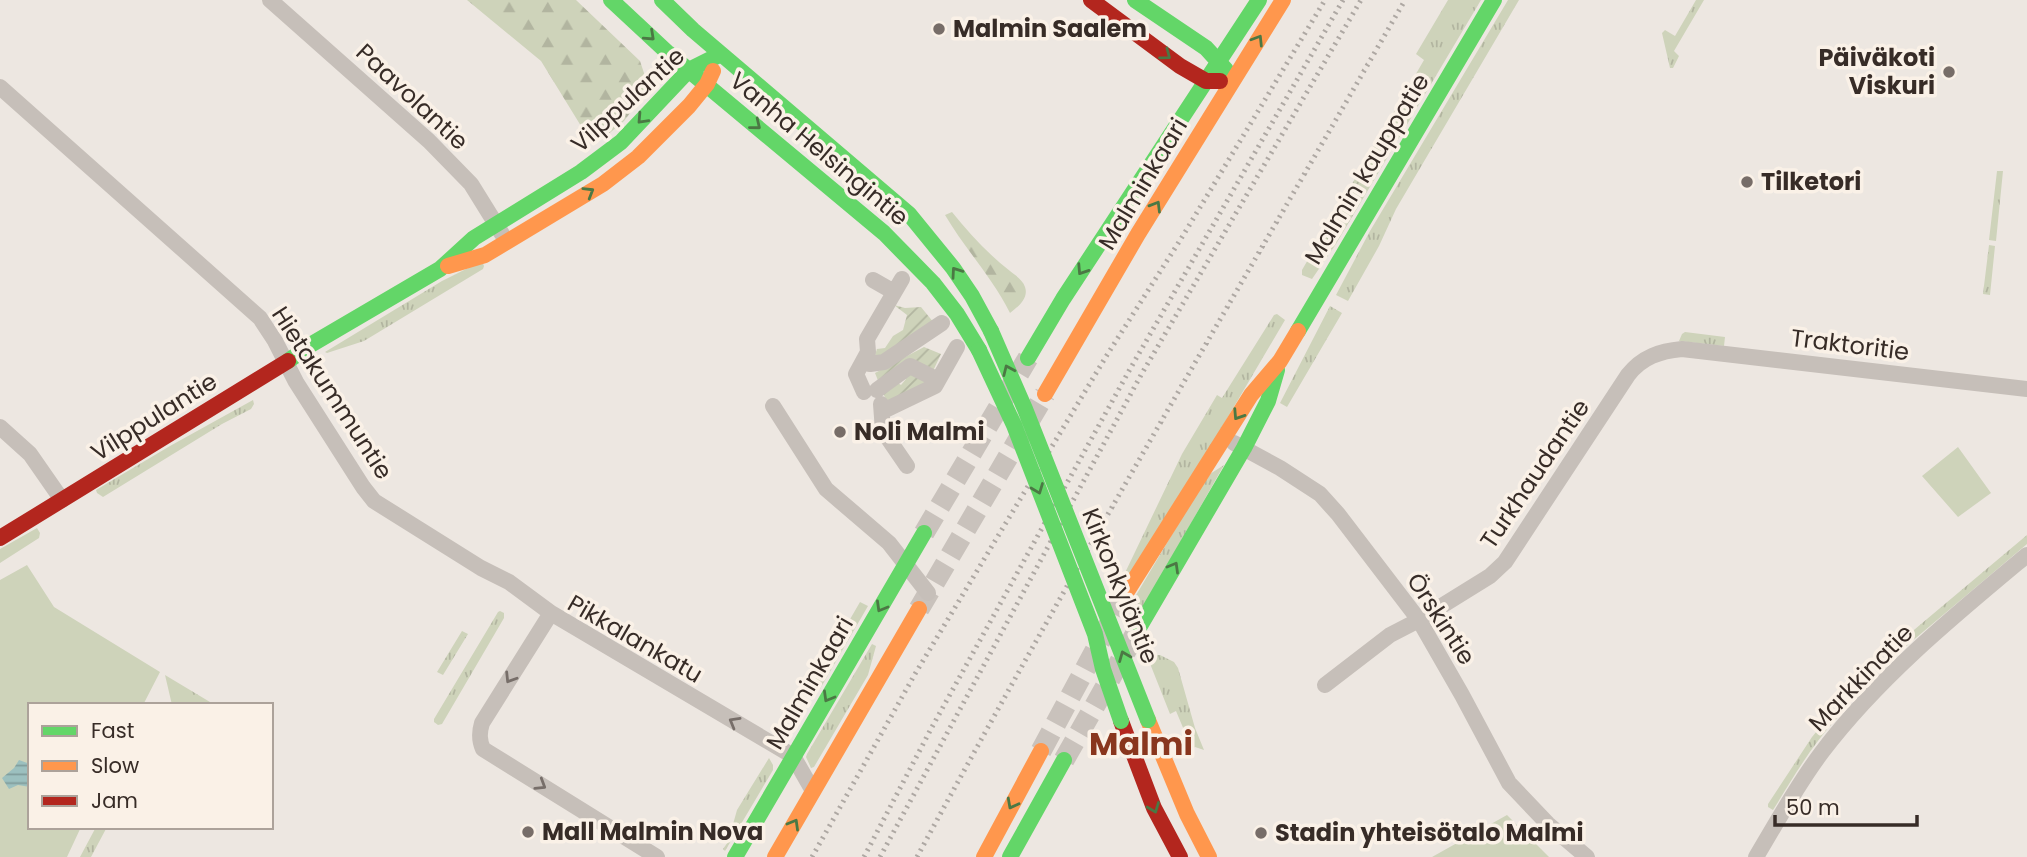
<svg xmlns="http://www.w3.org/2000/svg" width="2027" height="857" font-family="Poppins,sans-serif">
<style>
.grass{fill:url(#grass-tufts)}
.forest{fill:url(#forest-firs)}
.park{fill:#ced3ba}
.garden{fill:url(#garden-furrows)}
.water{fill:url(#water-rules)}
.lines{fill:none;stroke-linecap:round;stroke-linejoin:round}
.secondary-tunnel{stroke:#c9c2bc;stroke-width:21;stroke-dasharray:21 10;stroke-linecap:butt}
.street{stroke:#c6bfb9;stroke-width:16}
.fast{stroke:#63d668;stroke-width:16}
.slow{stroke:#ff974d;stroke-width:16}
.jam{stroke:#b3261e;stroke-width:16}
.rail{stroke:#aea8a3;stroke-width:5;stroke-dasharray:2 5;stroke-linecap:butt}
.fast-bridge{stroke:#63d668;stroke-width:16}
.oneway{stroke:#4b7844}
.oneway2{stroke:#776e69}
.poi-dot{fill:#776d68;stroke:#faf1e7;stroke-width:2.5}
.labels{text-anchor:middle;stroke-width:7;stroke-linejoin:round;paint-order:stroke}
.poi-label{font-size:24px;font-weight:bold;fill:#372c27;stroke:#faf1e7;text-anchor:start}
.street-label{font-size:24px;fill:#372c27;stroke:#faf1e7}
.district-label{font-size:32px;font-weight:bold;fill:#89361e;stroke:#faf1e7}
</style>
<defs>
<pattern id="grass-tufts" width="24" height="20" patternUnits="userSpaceOnUse" patternTransform="scale(1.75)"><rect width="24" height="20" fill="#ced3ba"/><path d="M3 7l-1-3M5 7V3M7 7l1-3M15 17l-1-3M17 17v-4M19 17l1-3" fill="none" stroke="#b2b5a0"/></pattern>
<pattern id="forest-firs" width="22" height="20" patternUnits="userSpaceOnUse" patternTransform="scale(1.75)"><rect width="22" height="20" fill="#ced3ba"/><path d="M5 1l3.5 6h-7zM16 11l3.5 6h-7z" fill="#b2b5a0"/></pattern>
<pattern id="garden-furrows" width="10" height="10" patternUnits="userSpaceOnUse" patternTransform="scale(1.75)"><rect width="10" height="10" fill="#ced3ba"/><path d="M-1 1l2-2M0 10L10 0M9 11l2-2" fill="none" stroke="#b2b5a0"/></pattern>
<pattern id="water-rules" width="6" height="5" patternUnits="userSpaceOnUse" patternTransform="scale(1.75)"><rect width="6" height="5" fill="#9cc0bf"/><path d="M0 2.5h6" fill="none" stroke="#809c9b"/></pattern>
</defs>
<rect width="100%" height="100%" fill="#ede7e1"/>
<path class="grass" d="M1448,0H1481L1336,244L1312,279L1302,275V270L1424,60L1416,54Z
M1508,0H1519L1396,209L1379,246L1348,301L1336,295L1370,231Z
M1696,0H1704L1674,51L1679,56L1673,68H1670L1662,33L1665,30L1675,36Z
M1997,171H2003L1996,241L1989,240Z
M1989,245L1995,246L1990,295L1983,294Z
M482,261L484,266L483,269L364,341L327,353L325,352L442,281Z
M1330,306L1342,313L1287,407L1280,403Z
M1277,314L1285,320L1125,592L1123,577L1182,454L1217,395L1222,398L1274,315Z
M1685,332L1725,337L1724,346L1679,341L1682,334Z
M253,400L254,404L251,409L222,424L103,497L97,493L96,490L170,446Z
M1224,465L1135,622L1129,607L1199,489L1210,474Z
M37,528L40,533L39,538L0,563V549Z
M2027,535V544L1904,648L1901,644L1902,640Z
M860,602L868,606L820,689L809,690Z
M500,611L504,613V618L442,724L438,725L434,722V719L498,612Z
M462,631L468,634L443,675L437,672Z
M872,644L876,646L868,675L814,767L811,768L806,757L807,754Z
M1160,655L1174,662L1178,668L1195,728L1204,750L1195,747L1192,749L1176,711L1170,714L1147,656Z
M165,675L215,705H172Z
M1830,715H1833L1837,718C1811,746 1793,778 1773,810L1768,807V804L1812,737Z
M769,758L773,765V770L725,851L723,849L728,842L737,810Z
M96,827H107L91,857H80Z"/>
<path class="forest" d="M467,0H576L640,61L649,88L624,121L606,136L589,139L541,61Z
M952,212C970,234 988,254 1010,271C1015,275 1023,280 1025,287C1029,298 1018,307 1010,313C992,277 965,249 945,215Z"/>
<path class="park" d="M1958,447L1991,493L1958,517L1922,476Z
M27,565L54,607L160,672L143,705H30V827H81L67,857H0V580Z
M1507,815L1549,857H1432Z"/>
<path class="garden" d="M894,305L905,308L921,307L934,323L885,356L874,358L877,349L885,348L893,336L903,330L907,315Z
M924,347L941,354L933,371L914,360L879,383L875,373Z
M906,372L931,380L887,402L883,393L895,381L901,385L906,379L904,376Z"/>
<path class="water" d="M19,760L30,764V787L18,785L9,789L2,778L14,768Z"/>
<g class="lines">
<path class="secondary-tunnel" d="M924,533L1028,358
M919,609L1045,394
M1041,751L1126,593
M1064,760L1140,626"/>
<path class="street" d="M270,0L429,141L471,184L502,234
M0,87L260,318L275,341L296,382L363,487L374,501L481,568L509,582L551,613L793,756L813,791
M873,280L894,292
M870,364L884,362L942,323
M877,390L910,366L938,380
M864,392L856,374L868,352L867,339L902,279
M881,404L883,431L907,466
M773,406L826,489L889,543L928,593
M883,411L935,386L957,347
M0,427L30,454L62,500
M1234,443L1280,468L1320,494L1338,514L1419,620L1462,695L1509,783L1548,824L1587,857
M551,613L482,723C479,733 479,740 483,749L657,857
M1325,685L1390,635L1419,620L1490,576L1505,562L1628,375C1642,357 1660,351 1682,349L2027,389
M1756,857C1777,822 1797,785 1822,752C1879,677 1955,615 2027,555"/>
<path class="fast" d="M611,0L668,53L884,233L933,283L957,314L979,350
M662,0L693,30L909,214L953,268L972,296L991,331
M1135,0L1206,48L1226,70
M1298,331L1494,0
M1028,358L1063,299L1259,0
M288,361L312,344L440,269L474,238L581,172L621,142L689,70L721,54
M1140,626L1244,448L1268,401L1277,370
M735,857L924,533
M1010,857L1064,760"/>
<path class="slow" d="M448,266L485,255L603,184L638,157L689,106L707,84L713,71
M1045,394L1138,234L1283,0
M1126,593L1251,395L1280,361L1298,331
M1148,720L1187,814L1209,857
M775,857L919,609
M984,857L1041,751"/>
<path class="jam" d="M1091,0L1180,66L1206,81H1220
M0,538L288,361
M1121,721L1154,808L1180,857"/>
<path class="rail" d="M812,857L915,674L1107,355L1184,234L1325,0
M864,857L932,727L1130,369L1343,0
M880,857L1141,375L1361,0
M917,857C1073,568 1241,285 1405,0"/>
<path class="fast-bridge" d="M991,331L1025,409L1148,720
M979,350L1014,425L1095,634L1103,669L1121,721"/>
</g>
<defs><path id="oneway-chevron" d="M-2-3.5L2.5 0L-2 3.5" fill="none" stroke-width="1.6" stroke-linecap="round" stroke-linejoin="round" transform="scale(1.75)"/></defs>
<g class="oneway">
<use href="#oneway-chevron" transform="translate(650 36) rotate(43)"/>
<use href="#oneway-chevron" transform="translate(1258 40) rotate(-58)"/>
<use href="#oneway-chevron" transform="translate(1166 55) rotate(37)"/>
<use href="#oneway-chevron" transform="translate(642 119) rotate(133)"/>
<use href="#oneway-chevron" transform="translate(756 125) rotate(39)"/>
<use href="#oneway-chevron" transform="translate(589 192) rotate(-31)"/>
<use href="#oneway-chevron" transform="translate(1156 206) rotate(-59)"/>
<use href="#oneway-chevron" transform="translate(1082 270) rotate(123)"/>
<use href="#oneway-chevron" transform="translate(956 272) rotate(-125)"/>
<use href="#oneway-chevron" transform="translate(1008 370) rotate(-114)"/>
<use href="#oneway-chevron" transform="translate(1238 415) rotate(123)"/>
<use href="#oneway-chevron" transform="translate(1038 489) rotate(69)"/>
<use href="#oneway-chevron" transform="translate(1174 567) rotate(-60)"/>
<use href="#oneway-chevron" transform="translate(881 607) rotate(120)"/>
<use href="#oneway-chevron" transform="translate(1124 656) rotate(-112)"/>
<use href="#oneway-chevron" transform="translate(828 697) rotate(120)"/>
<use href="#oneway-chevron" transform="translate(1012 804) rotate(118)"/>
<use href="#oneway-chevron" transform="translate(1154 808) rotate(69)"/>
<use href="#oneway-chevron" transform="translate(794 824) rotate(-60)"/>
</g>
<g class="oneway2">
<use href="#oneway-chevron" transform="translate(510 678) rotate(122)"/>
<use href="#oneway-chevron" transform="translate(734 722) rotate(-150)"/>
<use href="#oneway-chevron" transform="translate(541 785) rotate(32)"/>
</g>
<g class="poi-dot">
<circle cx="939" cy="29" r="7"/>
<circle cx="1949" cy="72" r="7"/>
<circle cx="1747" cy="182" r="7"/>
<circle cx="840" cy="432" r="7"/>
<circle cx="528" cy="832" r="7"/>
<circle cx="1261" cy="833" r="7"/>
</g>
<g class="labels">
<g class="poi-label">
<text x="953" y="37">Malmin Saalem</text>
<text x="1935" y="66" text-anchor="end">Päiväkoti<tspan x="1935" dy="28">Viskuri</tspan></text>
<text x="1761" y="190">Tilketori</text>
<text x="854" y="440">Noli Malmi</text>
<text x="542" y="840">Mall Malmin Nova</text>
<text x="1275" y="841">Stadin yhteisötalo Malmi</text>
</g>
<g class="street-label">
<text transform="translate(412 97) rotate(43)" y="8">Paavolantie</text>
<text transform="translate(628 100) rotate(-42)" y="8">Vilppulantie</text>
<text transform="translate(819 149) rotate(40)" y="8">Vanha Helsingintie</text>
<text transform="translate(1367 169) rotate(-59)" y="8">Malmin kauppatie</text>
<text transform="translate(1143 184) rotate(-59)" y="8">Malminkaari</text>
<text transform="translate(1850 345) rotate(7)" y="8">Traktoritie</text>
<text transform="translate(332 393) rotate(57)" y="8">Hietakummuntie</text>
<text transform="translate(154 417) rotate(-32)" y="8">Vilppulantie</text>
<text transform="translate(1535 474) rotate(-56)" y="8">Turkhaudantie</text>
<text transform="translate(1120 586) rotate(68)" y="8">Kirkonkyläntie</text>
<text transform="translate(1441 619) rotate(57)" y="8">Örskintie</text>
<text transform="translate(635 639) rotate(30)" y="8">Pikkalankatu</text>
<text transform="translate(1861 678) rotate(-46)" y="8">Markkinatie</text>
<text transform="translate(810 683) rotate(-60)" y="8">Malminkaari</text>
</g>
<g class="district-label">
<text x="1141" y="755">Malmi</text>
</g>
</g>
<rect x="28" y="703" width="245" height="126" fill="#faf1e7" stroke="#aca29a" stroke-width="2"/>
<rect x="42" y="726" width="35" height="10" fill="#63d668" stroke="#aca29a" stroke-width="2"/>
<text x="91" y="738" font-size="21" fill="#372c27">Fast</text>
<rect x="42" y="761" width="35" height="10" fill="#ff974d" stroke="#aca29a" stroke-width="2"/>
<text x="91" y="773" font-size="21" fill="#372c27">Slow</text>
<rect x="42" y="796" width="35" height="10" fill="#b3261e" stroke="#aca29a" stroke-width="2"/>
<text x="91" y="808" font-size="21" fill="#372c27">Jam</text>
<path d="M1775 815v10h142v-10" fill="none" stroke="#372c27" stroke-width="3.5"/>
<text x="1786" y="815" font-size="21" fill="#372c27" stroke="#faf1e7" stroke-width="5" paint-order="stroke">50 m</text>
</svg>
